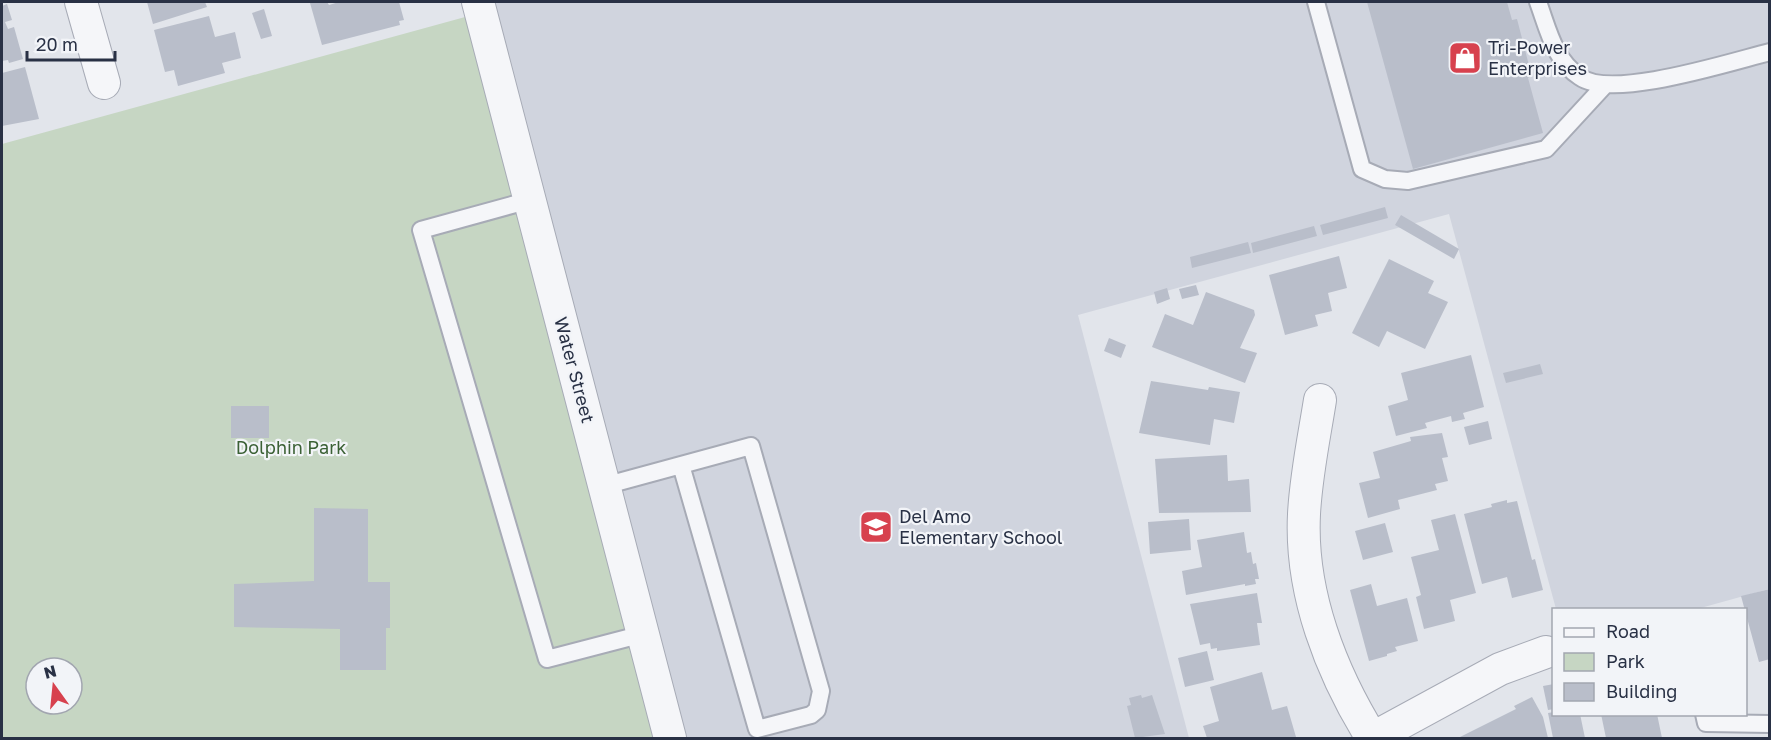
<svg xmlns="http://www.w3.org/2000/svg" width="1771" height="740" font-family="'Golos Text',sans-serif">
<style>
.built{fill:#d0d4de}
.green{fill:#c6d6c3;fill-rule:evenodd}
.building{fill:#b9beca}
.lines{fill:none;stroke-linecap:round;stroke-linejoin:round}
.lane-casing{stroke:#a7abb6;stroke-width:20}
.street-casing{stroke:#a7abb6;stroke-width:34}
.lane{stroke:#f5f6f9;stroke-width:16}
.street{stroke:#f5f6f9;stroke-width:32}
.labels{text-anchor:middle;stroke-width:4.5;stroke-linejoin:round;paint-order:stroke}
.poi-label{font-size:18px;fill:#293145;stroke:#f2f4f8;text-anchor:start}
.street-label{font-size:18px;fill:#293145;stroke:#f2f4f8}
.park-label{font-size:18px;fill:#3b6135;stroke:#f2f4f8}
</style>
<rect width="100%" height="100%" fill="#e2e5eb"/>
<path class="built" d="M480,2H1769V589L1697,609H1556L1449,214L1078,315L1189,738H673Z"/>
<path class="green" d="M476,14L666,738H2V144ZM36,668H72V704H36Z"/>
<path class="building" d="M147,2H205L207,7L153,24Z
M327,2L329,5L339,2H399L404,20L399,21L400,25L322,45L310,3Z
M1367,2H1507L1512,20L1517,19L1532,77L1528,78L1543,133L1413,169Z
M7,4L12,20L5,22L8,29L14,27L23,59L9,63L8,60L2,61V6Z
M264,9L272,36L261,39L252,13Z
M209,16L215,37L235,32L241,58L222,63L225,73L178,86L174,70L165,72L154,30Z
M25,67L39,119L2,126V73Z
M1385,207L1388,218L1323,235L1320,225Z
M1401,215L1459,249L1454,259L1395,225Z
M1314,226L1317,236L1253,253L1251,243Z
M1248,242L1251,253L1192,268L1190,257Z
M1339,256L1347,288L1328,293L1332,311L1315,315L1318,326L1285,335L1269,275Z
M1389,259L1434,281L1428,293L1448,302L1425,349L1387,331L1379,347L1352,333Z
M1196,285L1199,295L1182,299L1179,289Z
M1167,288L1170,299L1157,304L1154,292Z
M1206,292L1254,310L1255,315L1240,348L1257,353L1245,383L1152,347L1165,314L1193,325Z
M1109,338L1126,345L1121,358L1104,351Z
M1471,355L1484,407L1463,413L1465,419L1452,422L1451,416L1425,423L1427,428L1396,436L1388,406L1408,400L1401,373Z
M1540,364L1543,374L1506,383L1503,373Z
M1151,381L1208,390L1209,387L1240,392L1234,423L1214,419L1210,445L1139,433Z
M231,406H269V438H231Z
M1488,421L1492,439L1469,445L1464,427Z
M1442,433L1448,457L1442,458L1448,481L1435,484L1437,490L1398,500L1400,509L1368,518L1359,483L1380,478L1373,452L1411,441L1410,437Z
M1227,455L1228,481L1249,479L1251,512L1159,513L1155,459Z
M1507,500V503L1517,501L1532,560L1535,559L1543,590L1512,598L1507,577L1482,584L1464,514L1492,507L1491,504Z
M314,508L368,509V582H390V628H386V670H340V629L234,627V584L314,581Z
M1455,514L1476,593L1450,600L1455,621L1424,629L1416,597L1421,595L1411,557L1439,550L1431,520Z
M1189,519L1191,550L1150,554L1148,522Z
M1385,523L1393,552L1363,560L1355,531Z
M1244,532L1247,553L1251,552L1253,564L1256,563L1259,579H1255L1256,584L1245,586V584L1186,595L1182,571L1202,567L1197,540Z
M1371,584L1377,606L1407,598L1418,641L1395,647L1397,651L1387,654V656L1369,661L1350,590Z
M1770,589V659L1759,662L1741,596Z
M1257,593L1262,623H1257L1260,645L1217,651V648L1211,649L1210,643L1200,645L1190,604Z
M1207,651L1214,680L1185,687L1178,658Z
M1262,672L1272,710L1287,706L1296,737L1207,738L1203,726L1219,721L1210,687Z
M1554,684V709L1548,710L1543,686Z
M1141,695L1142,698L1152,695L1165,734L1135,738L1127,706L1131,705L1129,698Z
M1532,697L1543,717L1548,738H1458L1516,709L1514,706Z
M1554,712V714H1580L1585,738H1553L1548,713Z
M1601,714H1657L1662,738H1606Z"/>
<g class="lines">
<g class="lane-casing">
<path id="lane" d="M1316,2L1362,169L1385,179L1408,181L1546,149L1605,85
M1538,2C1548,29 1554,60 1580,77C1612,100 1730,62 1770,52
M530,200L421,230L547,659L643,634
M604,486L751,446L821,691L817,710L811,715L757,729L681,465
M1704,714L1706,723L1770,724"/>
</g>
<g class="street-casing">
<path id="street" d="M81,2L104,83
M478,2L670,738
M1320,400C1314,438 1306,475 1304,514C1300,593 1331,672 1372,738
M1373,738L1500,669L1546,652"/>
</g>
<use href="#lane" class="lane"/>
<use href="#street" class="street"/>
</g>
<defs>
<g id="shop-square" transform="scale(1.725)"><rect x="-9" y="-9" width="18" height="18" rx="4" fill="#d7414e" stroke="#f2f4f8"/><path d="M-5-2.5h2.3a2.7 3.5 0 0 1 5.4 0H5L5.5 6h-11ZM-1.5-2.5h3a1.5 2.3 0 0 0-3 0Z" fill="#fff"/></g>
<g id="school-square" transform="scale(1.725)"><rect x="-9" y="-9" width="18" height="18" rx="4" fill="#d7414e" stroke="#f2f4f8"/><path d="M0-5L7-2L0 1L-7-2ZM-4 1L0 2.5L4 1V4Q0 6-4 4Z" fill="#fff"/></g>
</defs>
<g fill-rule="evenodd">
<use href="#shop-square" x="1465" y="58"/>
<use href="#school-square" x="876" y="527"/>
</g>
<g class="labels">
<g class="poi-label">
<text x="1488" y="54">Tri-Power<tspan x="1488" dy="21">Enterprises</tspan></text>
<text x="899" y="523">Del Amo<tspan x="899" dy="21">Elementary School</tspan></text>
</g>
<g class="street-label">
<text transform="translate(574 370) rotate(75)" y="6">Water Street</text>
</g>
<g class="park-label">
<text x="291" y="454">Dolphin Park</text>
</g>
</g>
<rect width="1771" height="740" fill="none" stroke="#293145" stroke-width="6"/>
<rect x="1552" y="608" width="195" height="108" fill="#f2f4f8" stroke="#a2a6b0" stroke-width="1.5"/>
<rect x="1564" y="628" width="30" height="9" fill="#f5f6f9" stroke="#a2a6b0" stroke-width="1.5"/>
<text x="1606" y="638" font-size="18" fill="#293145">Road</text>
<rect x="1564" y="653" width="30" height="18" fill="#c6d6c3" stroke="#a2a6b0" stroke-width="1.5"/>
<text x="1606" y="668" font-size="18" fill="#293145">Park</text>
<rect x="1564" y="683" width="30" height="18" fill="#b9beca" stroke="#a2a6b0" stroke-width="1.5"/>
<text x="1606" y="698" font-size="18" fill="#293145">Building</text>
<g transform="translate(54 686) rotate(345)"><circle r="28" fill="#f2f4f8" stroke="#a2a6b0" stroke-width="1.5"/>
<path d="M0-4.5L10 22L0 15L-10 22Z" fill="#d7414e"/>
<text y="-9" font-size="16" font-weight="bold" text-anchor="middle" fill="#293145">N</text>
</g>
<path d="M27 51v9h88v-9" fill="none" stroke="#293145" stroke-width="3"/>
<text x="36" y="51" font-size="18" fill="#293145" stroke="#f2f4f8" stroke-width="4.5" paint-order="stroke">20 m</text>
</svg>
